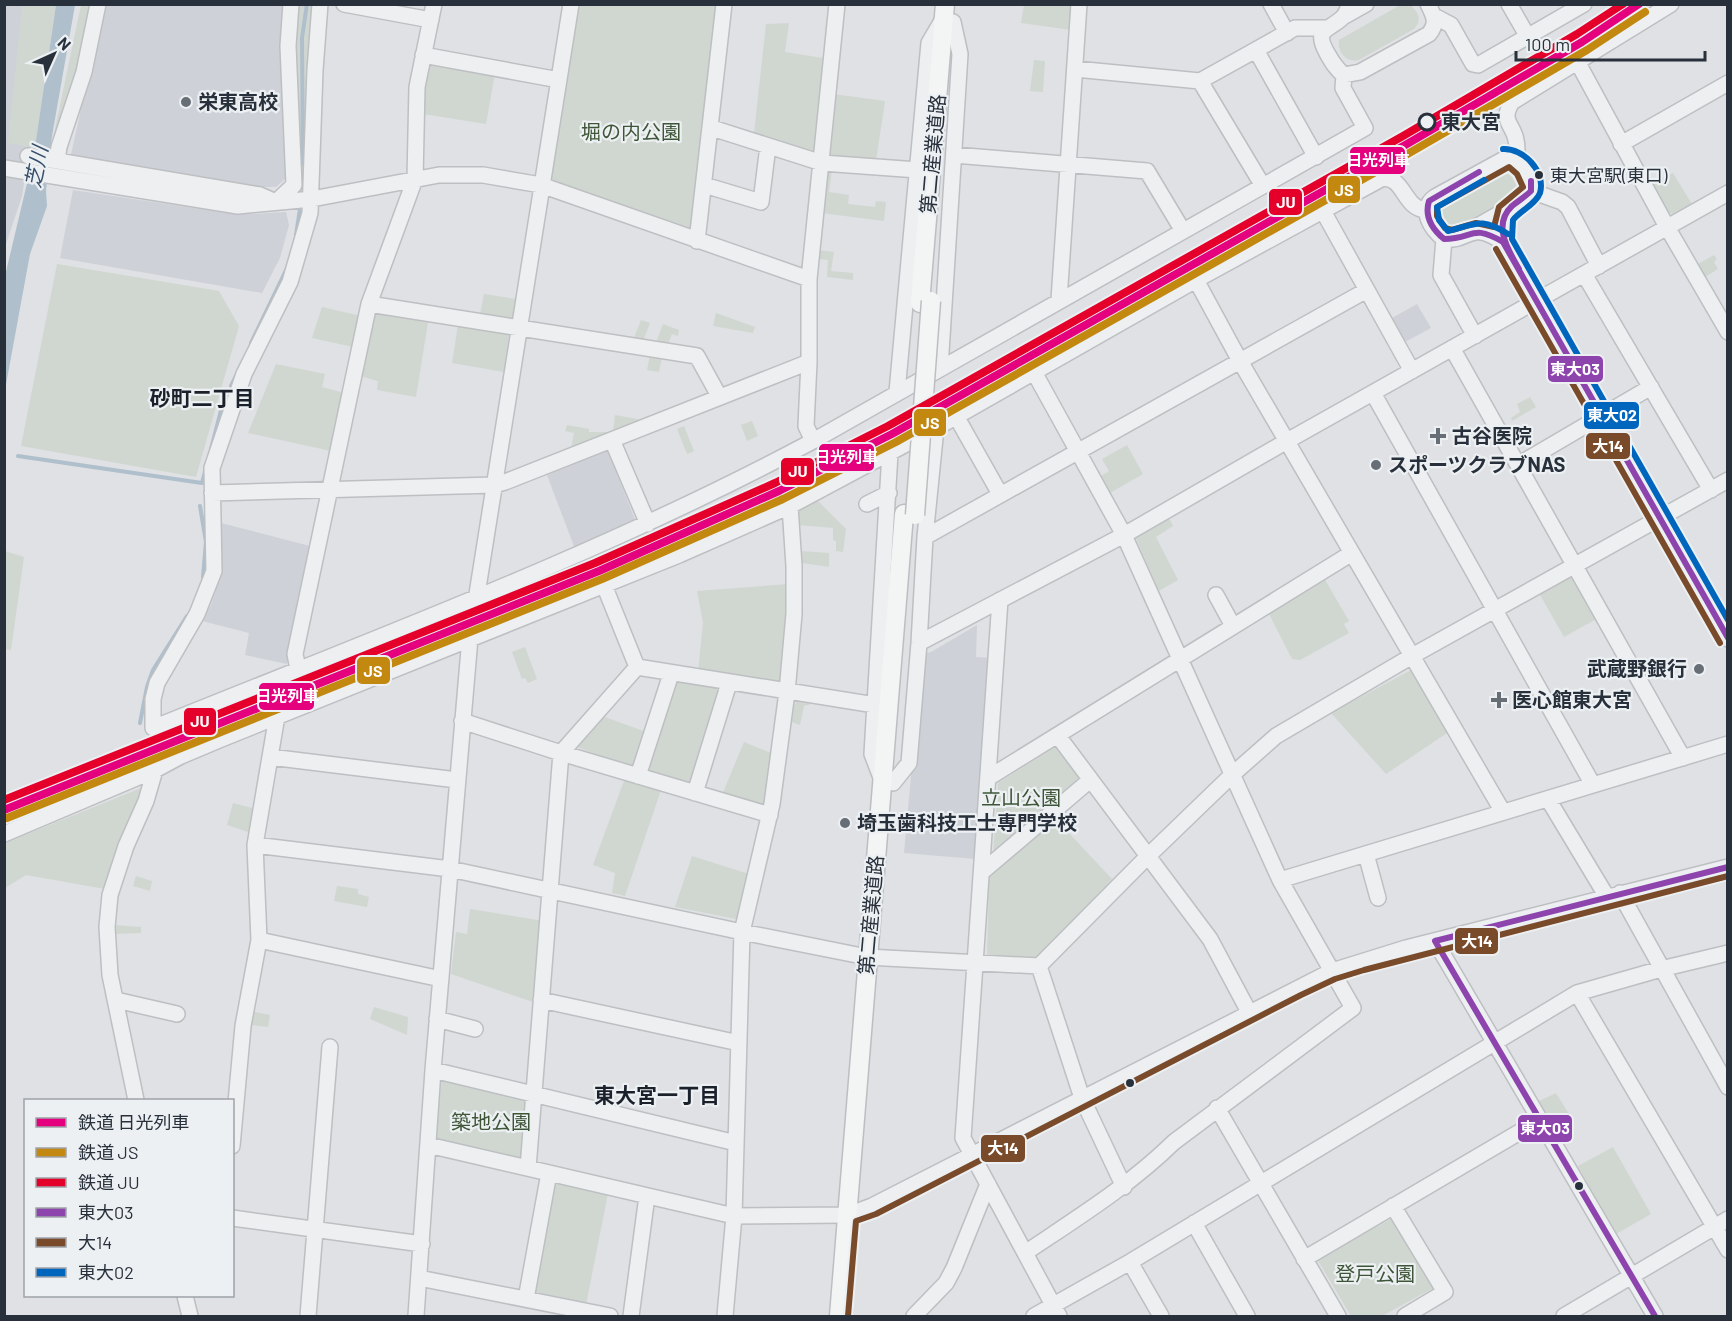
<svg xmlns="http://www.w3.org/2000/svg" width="1732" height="1321" font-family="Barlow,'Noto Sans JP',sans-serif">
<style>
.built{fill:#ced1d7}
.green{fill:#d0d7d0}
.water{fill:#afbfcc}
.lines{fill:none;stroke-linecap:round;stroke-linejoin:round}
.stream{stroke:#afbfcc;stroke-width:4}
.minor-casing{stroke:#bdbfc2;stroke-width:18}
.major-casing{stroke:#bcbec1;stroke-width:21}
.minor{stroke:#eeeff1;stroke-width:15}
.major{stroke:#f3f4f4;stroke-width:18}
.major-bridge-casing{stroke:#bcbec1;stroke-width:21;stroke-linecap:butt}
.major-bridge{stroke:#f3f4f4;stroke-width:18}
.bus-1-casing{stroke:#ecf0f3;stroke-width:10}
.bus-2-casing{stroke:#ecf0f3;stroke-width:10}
.bus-3-casing{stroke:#ecf0f3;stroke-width:10}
.bus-1{stroke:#8e44ad;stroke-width:6}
.bus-2{stroke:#7a4b2a;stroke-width:6}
.bus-3{stroke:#0065bd;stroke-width:6}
.rail-1-casing{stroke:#ecf0f3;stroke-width:12}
.rail-2-casing{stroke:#ecf0f3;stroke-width:12}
.rail-3-casing{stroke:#ecf0f3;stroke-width:12}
.rail-1{stroke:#e5007d;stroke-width:8}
.rail-2{stroke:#c3880f;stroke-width:8}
.rail-3{stroke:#e4002b;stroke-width:8}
.poi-dot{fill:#686e76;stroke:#ecf0f3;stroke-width:2}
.stop-dot{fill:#ecf0f3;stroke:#28303b;stroke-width:3}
.bus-dot{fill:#28303b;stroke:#ecf0f3;stroke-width:2}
.labels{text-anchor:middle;stroke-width:4.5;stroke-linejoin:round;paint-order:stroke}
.bus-label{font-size:18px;fill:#28303b;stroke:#ecf0f3;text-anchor:start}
.poi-label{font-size:20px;font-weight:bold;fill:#28303b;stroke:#ecf0f3;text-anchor:start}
.stop-label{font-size:20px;font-weight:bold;fill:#28303b;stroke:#ecf0f3;text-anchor:start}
.park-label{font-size:20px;fill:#3e5537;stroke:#ecf0f3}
.street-label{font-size:20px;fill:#28303b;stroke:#ecf0f3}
.water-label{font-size:21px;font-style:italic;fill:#37506a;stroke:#ecf0f3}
.neighbourhood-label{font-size:21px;font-weight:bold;fill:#1b212b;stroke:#ecf0f3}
.line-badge{stroke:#ecf0f3;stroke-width:2}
.badge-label{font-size:16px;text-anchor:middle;font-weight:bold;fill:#fff}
</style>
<rect width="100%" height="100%" fill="#dfe1e4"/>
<path class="built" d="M5,5H29L31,140L22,196L5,247Z
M104,5H290L292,173L276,187H262L70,159Z
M73,190L227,213L254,214L286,212L289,225L280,258L262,293L60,258Z
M1417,304L1431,328L1405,342L1392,318Z
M607,449L636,522L575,549L547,475Z
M221,523L310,546L287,664L245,655L249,633L202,621L211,605L221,574Z
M977,625L976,657L994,658L975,859L904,853L922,654L931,652Z"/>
<path class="green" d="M22,5H56L35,148L8,143Z
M81,5H94L78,81L55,149L51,148Z
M291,5H320L312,185H294Z
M571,5H724L697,241L541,185Z
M1024,5H1074L1071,30L1021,23Z
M1400,5H1410C1419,12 1422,20 1414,29L1359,60C1347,63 1337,53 1339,40Z
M789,23L785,52L823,58L814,151L809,152L754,133L766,24Z
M1034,60L1045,61L1043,92L1030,91Z
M428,62L495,73L486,124L423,114L424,79Z
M833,94L885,101L876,161L831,158L827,153Z
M826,168L832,169L829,192L849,195L848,204L875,207L876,201L886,202L884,221L821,213Z
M1504,172L1510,175L1516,184L1515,192L1510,198C1496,206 1452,239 1439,222C1436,218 1434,214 1437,209C1444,198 1484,180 1497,173Z
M1673,173L1692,204L1674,214L1669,213L1652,184Z
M818,250L834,252L831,271L853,273V280L827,277L828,260L818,259Z
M1714,255L1717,259L1714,262L1718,269L1705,277L1698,264Z
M57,264L219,291L239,326L196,477L21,446Z
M484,294L516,299L514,318L509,320L480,314Z
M322,307L361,316L353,347L312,338Z
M716,313L755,327L753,333L713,326Z
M378,314L428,322L416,397L377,390L378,381L360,376L374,317Z
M641,320L650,323L643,341L634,338Z
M663,324L679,330L678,336L672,334L668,344L656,343Z
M458,325L509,334L504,372L452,363Z
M650,355L662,357L659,372L647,370Z
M276,364L325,374L322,387L344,393L331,451L248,433Z
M1530,397L1536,407L1512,421L1511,418L1520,412L1517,404Z
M615,415L643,420L613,432Z
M752,421L758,436L747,441L741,425Z
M567,425L589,429V432H610L611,434L571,449L574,433L565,431Z
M684,426L694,451L687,454L677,429Z
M1127,445L1143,474L1110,493L1101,476L1109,471L1102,459Z
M816,499L846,529L843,552L836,551V541L833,540V528L798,525C796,506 801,507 816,499Z
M1169,518L1173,526L1156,537L1178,580L1159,591L1135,536Z
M5,551L24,557L11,650L5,649Z
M801,551L829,553V567L802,563Z
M1573,575L1600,617L1564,637L1539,593Z
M1324,578L1349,621L1344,624L1349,633L1300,660L1292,659L1269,614L1279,605Z
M789,584L785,683L698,672L703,623L697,591Z
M525,647L537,679L528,683L525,678L522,679L512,652Z
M1413,669L1450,731L1386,774L1331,713Z
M675,680L724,688L691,786L646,771Z
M798,701L811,704L804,706L800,725L792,722L794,705Z
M602,716L649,733L636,769L577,747Z
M744,742L776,755L767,807L722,795Z
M1057,746L1082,778L993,854L998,783Z
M625,778L661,790L625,896L612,893L615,873L593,865Z
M146,786L105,889L26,875L5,888V843Z
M233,803L256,809L251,833L227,825Z
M1055,818L1112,879L1038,957L987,955L989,876Z
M692,856L752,875L741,920L675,907Z
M136,876L152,881L150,891L133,886Z
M337,886L358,889V894L369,897L367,907L334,901Z
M470,909L544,921L536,1003L451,974L456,932L467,934Z
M113,925L141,927V933L114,934Z
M374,1007L408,1017L407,1035L370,1019Z
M250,1011L270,1015L268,1027L252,1025L248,1020Z
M442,1079L527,1098L522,1162L435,1140Z
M1556,1093L1569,1114L1559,1120L1557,1115L1549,1120L1539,1101Z
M1613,1147L1651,1214L1616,1234L1578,1166Z
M555,1183L608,1193L586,1305L531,1294Z
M1393,1218L1435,1287L1382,1316H1351L1317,1259Z"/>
<path class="water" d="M56,5H75L52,136L46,191L47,206L30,254L5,390V276L34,154Z"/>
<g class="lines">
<path class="stream" d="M303,164L302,38L307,4
M303,177L304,188
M296,235L300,209
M251,343L287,268
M231,386L237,374
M211,449L225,395
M18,456L202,483L206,468
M200,506L206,542L203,577
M140,723L147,687L153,670L187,616"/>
<g class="minor-casing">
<path id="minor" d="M320,4L315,70L310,213L290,282L244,374L212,468L214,571L197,614L157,683L153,699V728C375,638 602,554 813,441L1358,132L1365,128L1343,88L1344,75
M344,4L431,20
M1271,4L1287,33
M1350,4C1348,8 1346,14 1343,17C1329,31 1313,28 1327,53C1332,62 1336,69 1344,75L1360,72L1429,34C1438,23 1434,16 1428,4
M1509,4L1528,37
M1434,16L1451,25L1473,64L1478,65L1584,4
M1343,17L1366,4
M1256,50L1316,157
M423,55L559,80
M1578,63L1667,227L1728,332
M1075,69L1200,81L1295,28H1325
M1200,81L1263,186
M712,128L822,163L918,170
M1621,144L1728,83
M954,155L1147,171L1183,231
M28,156L260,195L276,202L294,185L288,46L291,4
M1518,160C1516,153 1518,147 1516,140C1513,124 1500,121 1512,102L1671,4
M57,161L59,147L84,72L98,4
M4,168L238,206L312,199L439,175H483L541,185L809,279
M704,185L761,202L768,146
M1531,191L1562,202L1568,207L1599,266
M1323,211L1412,371
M1469,231L1511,207
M1444,239L1441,275L1475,336
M697,241L724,4
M1503,242C1468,219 1471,242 1444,239C1431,229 1418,209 1435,197L1508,157C1521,158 1531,176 1532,189C1517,214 1499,198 1503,242L1728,639
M1584,274L1711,490
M1196,280L1240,361L1503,812
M1059,300L1079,4
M369,304L697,356L719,396
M1452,348L1683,758
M940,368L960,54L953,22
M897,392L929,43L943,19
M1373,393L1593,785
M956,416L1000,494
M612,440L648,524
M813,441L806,426L809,362V279L837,4
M1518,465L1651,387
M212,493L494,485L505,482L809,362
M867,504L889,493
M925,537L1367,290
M604,585L637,667L875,705
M1216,595L1233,626
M1000,600L963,1138L1059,1316
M919,643L1124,535L1287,441L1728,193
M298,669L295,654L369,304L415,179L417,87L434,4
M462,721L561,753L637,667
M1058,736L1210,939L1249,1012
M270,757L457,780
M638,776L671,674
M988,778L1352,553
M882,780L872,754L890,453
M893,783L909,763L919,643L925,537L936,428
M695,793L729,683
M1548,799L1607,897
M4,834L155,770L181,756L219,740L679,555L790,506L936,428L1196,280L1381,179C1404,174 1403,209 1426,210
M255,845L450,869L742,932L867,957L1039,966L1148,856L1233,774L1276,736L1412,656L1728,480
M1366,854L1378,898
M982,872L1089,781
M1280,880L1728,744
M1620,893L1728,1087
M259,940L441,979
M1435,941L1655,1316
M1039,966L1082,1098L1124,1187
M1577,993L1728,1250
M116,1000L177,1014
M541,1000L739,1043
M437,1019L475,1029
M433,1070L736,1143
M136,1100L110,975L107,927L110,895L126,846L146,801L155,770
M1217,1108L1338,1316
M428,1145L734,1216L848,1215L872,1206L1332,971L1406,948L1728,867
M232,1146L243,1026L259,940L255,845L277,716
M528,1168L561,753L770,815
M1393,1206L1445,1292L1405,1316
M232,1218L422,1244
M1194,1223L1247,1316
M1025,1253C1077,1218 1129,1186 1174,1142L1353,1008L1280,880L1124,535L1034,372
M1304,1259L1540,1120
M1130,1262L1161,1316
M419,1278L610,1316
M185,1296L190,1316
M526,1299L549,1173
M308,1316L330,1047
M416,1316L433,1070L470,638L571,4
M631,1316L647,1196
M725,1316L734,1216L742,932L772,804L787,692L794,614V566L790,506
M914,1316L946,1283L954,1268L988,1184
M1034,1316L1130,1262L1577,993L1661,969L1728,953
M1564,1316L1728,1219"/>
</g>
<g class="major-casing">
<path id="major" d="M920,303L945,4
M839,1316L904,514"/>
</g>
<use href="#minor" class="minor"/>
<use href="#major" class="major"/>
<g class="major-bridge-casing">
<path id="major-bridge" d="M915,515L931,301"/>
</g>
<use href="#major-bridge" class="major-bridge"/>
<g class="bus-1-casing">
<path id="bus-1" d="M1479,172L1429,201C1424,217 1432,229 1444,239C1474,239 1471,223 1503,242L1728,638
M1519,269C1508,250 1492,225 1512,206C1518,201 1525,197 1531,191V181
M1435,941L1655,1316
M1435,941L1728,867"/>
</g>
<g class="bus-2-casing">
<path id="bus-2" d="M1509,167L1517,174L1523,187L1499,207L1494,227L1476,223L1452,230L1445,228L1437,216V207Z
M1496,249L1720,643
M848,1316L856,1221L876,1214L1301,995L1335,979L1364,970L1728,876"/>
</g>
<g class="bus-3-casing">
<path id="bus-3" d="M1503,149C1523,148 1546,171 1540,193C1536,204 1520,211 1513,220L1512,239L1728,620
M1484,180L1437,207L1439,220L1448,231C1476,224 1481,217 1508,234"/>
</g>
<use href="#bus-1" class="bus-1"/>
<use href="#bus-2" class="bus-2"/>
<use href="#bus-3" class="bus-3"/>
<g class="rail-1-casing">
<path id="rail-1" d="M4,810L599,571L779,491L892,434L1407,144L1582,42L1639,4"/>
</g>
<g class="rail-2-casing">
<path id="rail-2" d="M7,818L602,579L783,499L896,442L1411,152L1587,50L1645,12"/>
</g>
<g class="rail-3-casing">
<path id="rail-3" d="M4,800L595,563L775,483L888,426L1403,136L1577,34L1623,4"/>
</g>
<use href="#rail-1" class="rail-1"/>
<use href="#rail-2" class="rail-2"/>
<use href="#rail-3" class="rail-3"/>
</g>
<g class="poi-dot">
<circle cx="186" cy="102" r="6"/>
<path d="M1435 427h6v6h6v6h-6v6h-6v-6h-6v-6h6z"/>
<circle cx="1376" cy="465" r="6"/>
<circle cx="1699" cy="669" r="6"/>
<path d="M1496 691h6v6h6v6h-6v6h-6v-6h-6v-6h6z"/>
<circle cx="845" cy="823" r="6"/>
</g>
<circle class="stop-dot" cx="1427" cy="122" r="8"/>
<g class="bus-dot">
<circle cx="1539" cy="175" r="5"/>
<circle cx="1130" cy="1083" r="5"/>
<circle cx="1579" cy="1186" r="5"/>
</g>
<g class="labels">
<g class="bus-label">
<text x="1550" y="182">東大宮駅(東口)</text>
</g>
<g class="poi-label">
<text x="198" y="109">栄東高校</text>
<text x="1452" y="443">古谷医院</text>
<text x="1388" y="472">スポーツクラブNAS</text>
<text x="1687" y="676" text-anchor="end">武蔵野銀行</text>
<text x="1512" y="707">医心館東大宮</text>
<text x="857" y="830">埼玉歯科技工士専門学校</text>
</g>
<g class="stop-label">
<text x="1441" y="129">東大宮</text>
</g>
<g class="park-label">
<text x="631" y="139">堀の内公園</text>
<text x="1021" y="805">立山公園</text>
<text x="491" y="1129">築地公園</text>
<text x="1375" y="1281">登戸公園</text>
</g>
<g class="street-label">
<text transform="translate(933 154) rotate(-85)" y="7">第二産業道路</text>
<text transform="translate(871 915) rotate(-85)" y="7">第二産業道路</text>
</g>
<g class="water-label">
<text transform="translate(37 167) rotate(-79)" y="7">芝川</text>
</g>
<g class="neighbourhood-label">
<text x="202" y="406">砂町二丁目</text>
<text x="657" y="1103">東大宮一丁目</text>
</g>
</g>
<g class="line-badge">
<rect x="1349" y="146" width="57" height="29" rx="6" fill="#e5007d"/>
<rect x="1327" y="175" width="34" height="29" rx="6" fill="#c3880f"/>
<rect x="1268" y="188" width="35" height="28" rx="6" fill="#e4002b"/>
<rect x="1547" y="355" width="57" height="28" rx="6" fill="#8e44ad"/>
<rect x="1583" y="401" width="57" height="29" rx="6" fill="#0065bd"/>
<rect x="913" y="408" width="34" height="29" rx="6" fill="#c3880f"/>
<rect x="1585" y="432" width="46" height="28" rx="6" fill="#7a4b2a"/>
<rect x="818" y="443" width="57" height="29" rx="6" fill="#e5007d"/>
<rect x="780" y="457" width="35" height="29" rx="6" fill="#e4002b"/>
<rect x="356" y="656" width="35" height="29" rx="6" fill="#c3880f"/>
<rect x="258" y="682" width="57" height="29" rx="6" fill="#e5007d"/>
<rect x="183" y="707" width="34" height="29" rx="6" fill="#e4002b"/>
<rect x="1454" y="927" width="45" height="28" rx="6" fill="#7a4b2a"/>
<rect x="1517" y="1114" width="56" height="29" rx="6" fill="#8e44ad"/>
<rect x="980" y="1134" width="46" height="29" rx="6" fill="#7a4b2a"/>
</g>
<g class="badge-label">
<text x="1378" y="166">日光列車</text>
<text x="1344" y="196">JS</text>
<text x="1286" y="208">JU</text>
<text x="1575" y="375">東大03</text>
<text x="1612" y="421">東大02</text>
<text x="930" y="429">JS</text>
<text x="1608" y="452">大14</text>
<text x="846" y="463">日光列車</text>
<text x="798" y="477">JU</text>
<text x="373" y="677">JS</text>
<text x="287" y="702">日光列車</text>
<text x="200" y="727">JU</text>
<text x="1477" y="947">大14</text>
<text x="1545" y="1134">東大03</text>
<text x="1003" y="1154">大14</text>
</g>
<rect width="1732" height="1321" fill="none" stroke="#28303b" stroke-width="12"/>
<rect x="24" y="1099" width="210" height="198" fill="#ecf0f3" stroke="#9ea3a9" stroke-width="1.5"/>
<rect x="36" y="1118" width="30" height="9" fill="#e5007d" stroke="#9ea3a9" stroke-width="1.5"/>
<text x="78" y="1129" font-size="18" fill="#28303b">鉄道 日光列車</text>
<rect x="36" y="1148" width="30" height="9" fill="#c3880f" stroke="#9ea3a9" stroke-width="1.5"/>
<text x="78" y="1159" font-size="18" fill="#28303b">鉄道 JS</text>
<rect x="36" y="1178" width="30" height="9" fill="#e4002b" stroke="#9ea3a9" stroke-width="1.5"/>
<text x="78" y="1189" font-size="18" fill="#28303b">鉄道 JU</text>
<rect x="36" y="1208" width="30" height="9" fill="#8e44ad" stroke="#9ea3a9" stroke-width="1.5"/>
<text x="78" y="1219" font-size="18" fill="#28303b">東大03</text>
<rect x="36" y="1238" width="30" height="9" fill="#7a4b2a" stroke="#9ea3a9" stroke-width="1.5"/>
<text x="78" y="1249" font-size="18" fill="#28303b">大14</text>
<rect x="36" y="1268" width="30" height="9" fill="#0065bd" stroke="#9ea3a9" stroke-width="1.5"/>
<text x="78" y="1279" font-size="18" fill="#28303b">東大02</text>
<g transform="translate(54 54) rotate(45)" stroke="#ecf0f3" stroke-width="4.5" paint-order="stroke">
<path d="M0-4.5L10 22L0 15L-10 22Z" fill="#28303b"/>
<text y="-9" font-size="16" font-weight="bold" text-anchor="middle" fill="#28303b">N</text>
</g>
<path d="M1516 51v9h189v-9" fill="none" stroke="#28303b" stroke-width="3"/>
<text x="1525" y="51" font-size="18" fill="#28303b" stroke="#ecf0f3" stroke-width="4.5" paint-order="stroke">100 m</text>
</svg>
